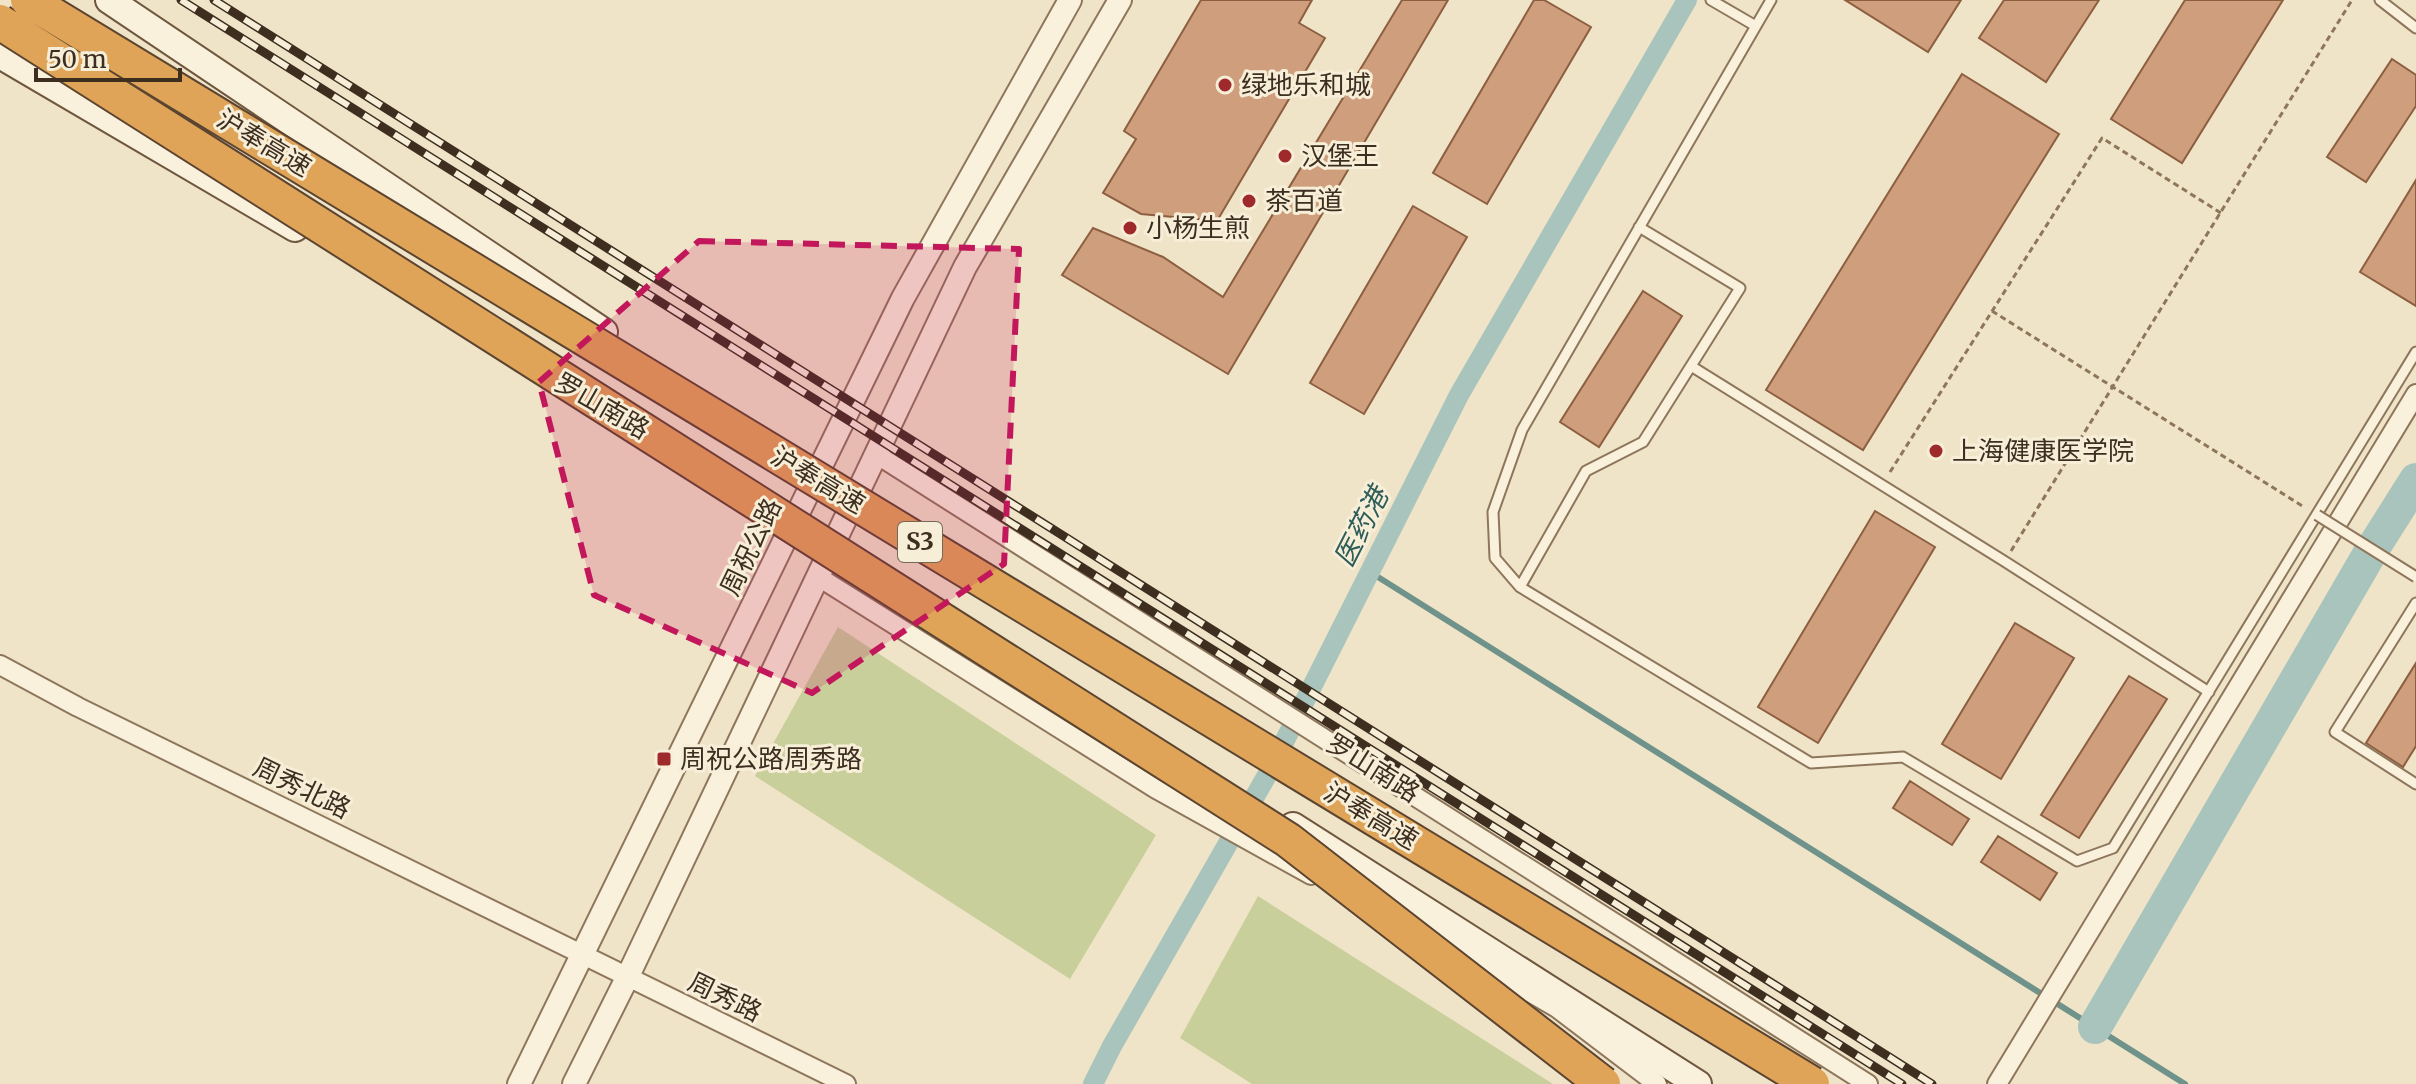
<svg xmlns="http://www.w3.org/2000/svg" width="2416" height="1084" font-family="Merriweather,'Noto Sans SC',serif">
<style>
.green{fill:#c9cf9b}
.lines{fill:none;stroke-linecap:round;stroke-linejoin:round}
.stream{stroke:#6f938a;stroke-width:6}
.canal{stroke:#a9c4bc;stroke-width:20}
.river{stroke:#a9c4bc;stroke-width:34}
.building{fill:#cf9f7d;stroke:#8d5f41;stroke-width:2}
.service-casing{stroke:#8d765c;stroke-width:13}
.minor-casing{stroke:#8d765c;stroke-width:22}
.tertiary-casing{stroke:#8d765c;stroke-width:26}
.secondary-casing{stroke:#6f573f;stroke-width:30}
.path{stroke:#8d765c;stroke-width:3;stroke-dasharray:6 4;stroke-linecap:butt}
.service{stroke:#faf1dc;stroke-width:9}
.minor{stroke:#faf1dc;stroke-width:18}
.tertiary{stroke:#faf1dc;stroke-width:22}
.secondary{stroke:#faf1dc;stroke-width:26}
.rail-casing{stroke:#3d2e20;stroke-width:9}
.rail{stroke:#f7eed8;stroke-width:6;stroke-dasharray:18;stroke-linecap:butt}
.service-bridge-casing{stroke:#8d765c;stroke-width:13;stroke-linecap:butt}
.motorway-bridge-casing{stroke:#5b4430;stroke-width:38;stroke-linecap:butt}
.service-bridge{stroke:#faf1dc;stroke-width:9}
.motorway-bridge{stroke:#e0a458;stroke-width:34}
.marked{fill:#c2185b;fill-opacity:0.2;stroke:#c2185b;stroke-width:6;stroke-dasharray:16 10;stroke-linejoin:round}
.poi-dot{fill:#9e2a2b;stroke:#f7eed8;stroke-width:3}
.labels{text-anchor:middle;stroke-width:6;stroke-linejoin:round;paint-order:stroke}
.shield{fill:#f7eed8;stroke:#756857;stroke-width:2}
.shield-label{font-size:24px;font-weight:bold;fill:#3d2e20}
.poi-label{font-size:26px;fill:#3d2e20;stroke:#f7eed8;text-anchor:start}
.street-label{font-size:26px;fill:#3d2e20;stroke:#f7eed8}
.water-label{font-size:28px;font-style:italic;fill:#2f5d5a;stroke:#f7eed8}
</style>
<rect width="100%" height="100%" fill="#f0e4c8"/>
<path class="green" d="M838,627L1156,835L1070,979L755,776Z
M1258,896L1553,1084H1252L1180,1038Z"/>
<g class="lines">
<path class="stream" d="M1370,572L2185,1084"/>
<path class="canal" d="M1093,1084L1112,1046L1270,770L1459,395L1687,0"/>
<path class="river" d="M2095,1027L2370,553L2416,480"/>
</g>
<path class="building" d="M1201,0H1312L1299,23L1325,38L1217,221L1141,214L1103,193L1136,139L1124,131Z
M1402,0H1448L1228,374L1062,275L1093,228L1163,257L1223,297Z
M1534,0H1544L1591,27L1487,204L1433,173Z
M1845,0H1961L1928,52Z
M2004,0H2099L2046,82L1979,38Z
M2185,0H2283L2182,163L2111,119Z
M2392,59L2416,75V106L2366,182L2327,157Z
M1962,74L2059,134L1863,450L1766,390Z
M2416,180V306L2360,272Z
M1413,206L1467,237L1364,414L1310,383Z
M1643,291L1682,316L1599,447L1560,422Z
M1875,511L1935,547L1818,743L1758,707Z
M2015,623L2074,658L2001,779L1942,744Z
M2416,663V746L2403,767L2366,743Z
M2129,676L2167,699L2079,838L2041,815Z
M1910,781L1969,819L1952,845L1893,808Z
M1998,836L2057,873L2040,900L1981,862Z"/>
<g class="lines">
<g class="service-casing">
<path id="service" d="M1711,0L1754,25
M1771,0L1522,430L1493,512L1495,558L1520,587L1811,763L1903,757L2077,861L2113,848L2416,352
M2380,0L2416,28
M1691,366L2004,561L2209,692
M1520,587L1586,471L1643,442L1740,288L1639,227
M2416,603L2335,732L2416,784"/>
</g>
<g class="minor-casing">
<path id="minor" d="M876,454L1868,1084
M817,576L1156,789L1311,875
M0,665L78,707L846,1084
M1441,941L1557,1008L1657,1084
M1997,1084L2416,394"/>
</g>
<g class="tertiary-casing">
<path id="tertiary" d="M519,1084L903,298L1070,0
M574,1084L627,978L965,267L1120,0"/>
</g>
<g class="secondary-casing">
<path id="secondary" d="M109,0L604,332
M0,55L295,228
M1293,826L1698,1084"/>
</g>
<path class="path" d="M1992,311L2304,507
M1890,472L2102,138L2221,213
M2011,551L2352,0"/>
<use href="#service" class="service"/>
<use href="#minor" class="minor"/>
<use href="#tertiary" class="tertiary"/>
<use href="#secondary" class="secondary"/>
<g class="rail-casing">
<path id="rail" d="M181,0L1902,1084
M214,0L1932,1084"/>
</g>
<use href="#rail" class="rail"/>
<g class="service-bridge-casing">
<path id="service-bridge" d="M2317,515L2416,577"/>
</g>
<g class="motorway-bridge-casing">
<path id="motorway-bridge" d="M28,0L1812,1084
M0,22L1288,840L1603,1084"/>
</g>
<use href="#service-bridge" class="service-bridge"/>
<use href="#motorway-bridge" class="motorway-bridge"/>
</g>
<path class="marked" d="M699,241L1019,249L1004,564L812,693L594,595L539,382Z"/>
<g class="poi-dot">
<circle cx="1225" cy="85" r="8"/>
<circle cx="1285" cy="156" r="8"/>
<circle cx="1249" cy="201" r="8"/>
<circle cx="1130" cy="228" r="8"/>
<circle cx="1936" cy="451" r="8"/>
<rect x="656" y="751" width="16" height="16" rx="4"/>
</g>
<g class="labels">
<rect class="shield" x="898" y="522" width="44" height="40" rx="6"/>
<g class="shield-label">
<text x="920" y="550">S3</text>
</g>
<g class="poi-label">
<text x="1241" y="94">绿地乐和城</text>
<text x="1301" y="165">汉堡王</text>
<text x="1265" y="210">茶百道</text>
<text x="1146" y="237">小杨生煎</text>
<text x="1952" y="460">上海健康医学院</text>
<text x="680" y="768">周祝公路周秀路</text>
</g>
<g class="street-label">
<text transform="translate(264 143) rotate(31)" y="9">沪奉高速</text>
<text transform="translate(602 406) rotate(30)" y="9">罗山南路</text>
<text transform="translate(818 480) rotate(31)" y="9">沪奉高速</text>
<text transform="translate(751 547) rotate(-64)" y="9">周祝公路</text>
<text transform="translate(1373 768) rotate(32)" y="9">罗山南路</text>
<text transform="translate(302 788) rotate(26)" y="9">周秀北路</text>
<text transform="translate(1371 816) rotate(31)" y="9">沪奉高速</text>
<text transform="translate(725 997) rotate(26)" y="9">周秀路</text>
</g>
<g class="water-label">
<text transform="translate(1361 527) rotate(-63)" y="10">医药港</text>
</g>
</g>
<path d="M36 68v12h144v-12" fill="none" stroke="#3d2e20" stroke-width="4"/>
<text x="48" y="68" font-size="24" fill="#3d2e20" stroke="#f7eed8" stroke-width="6" paint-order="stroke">50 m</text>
</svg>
